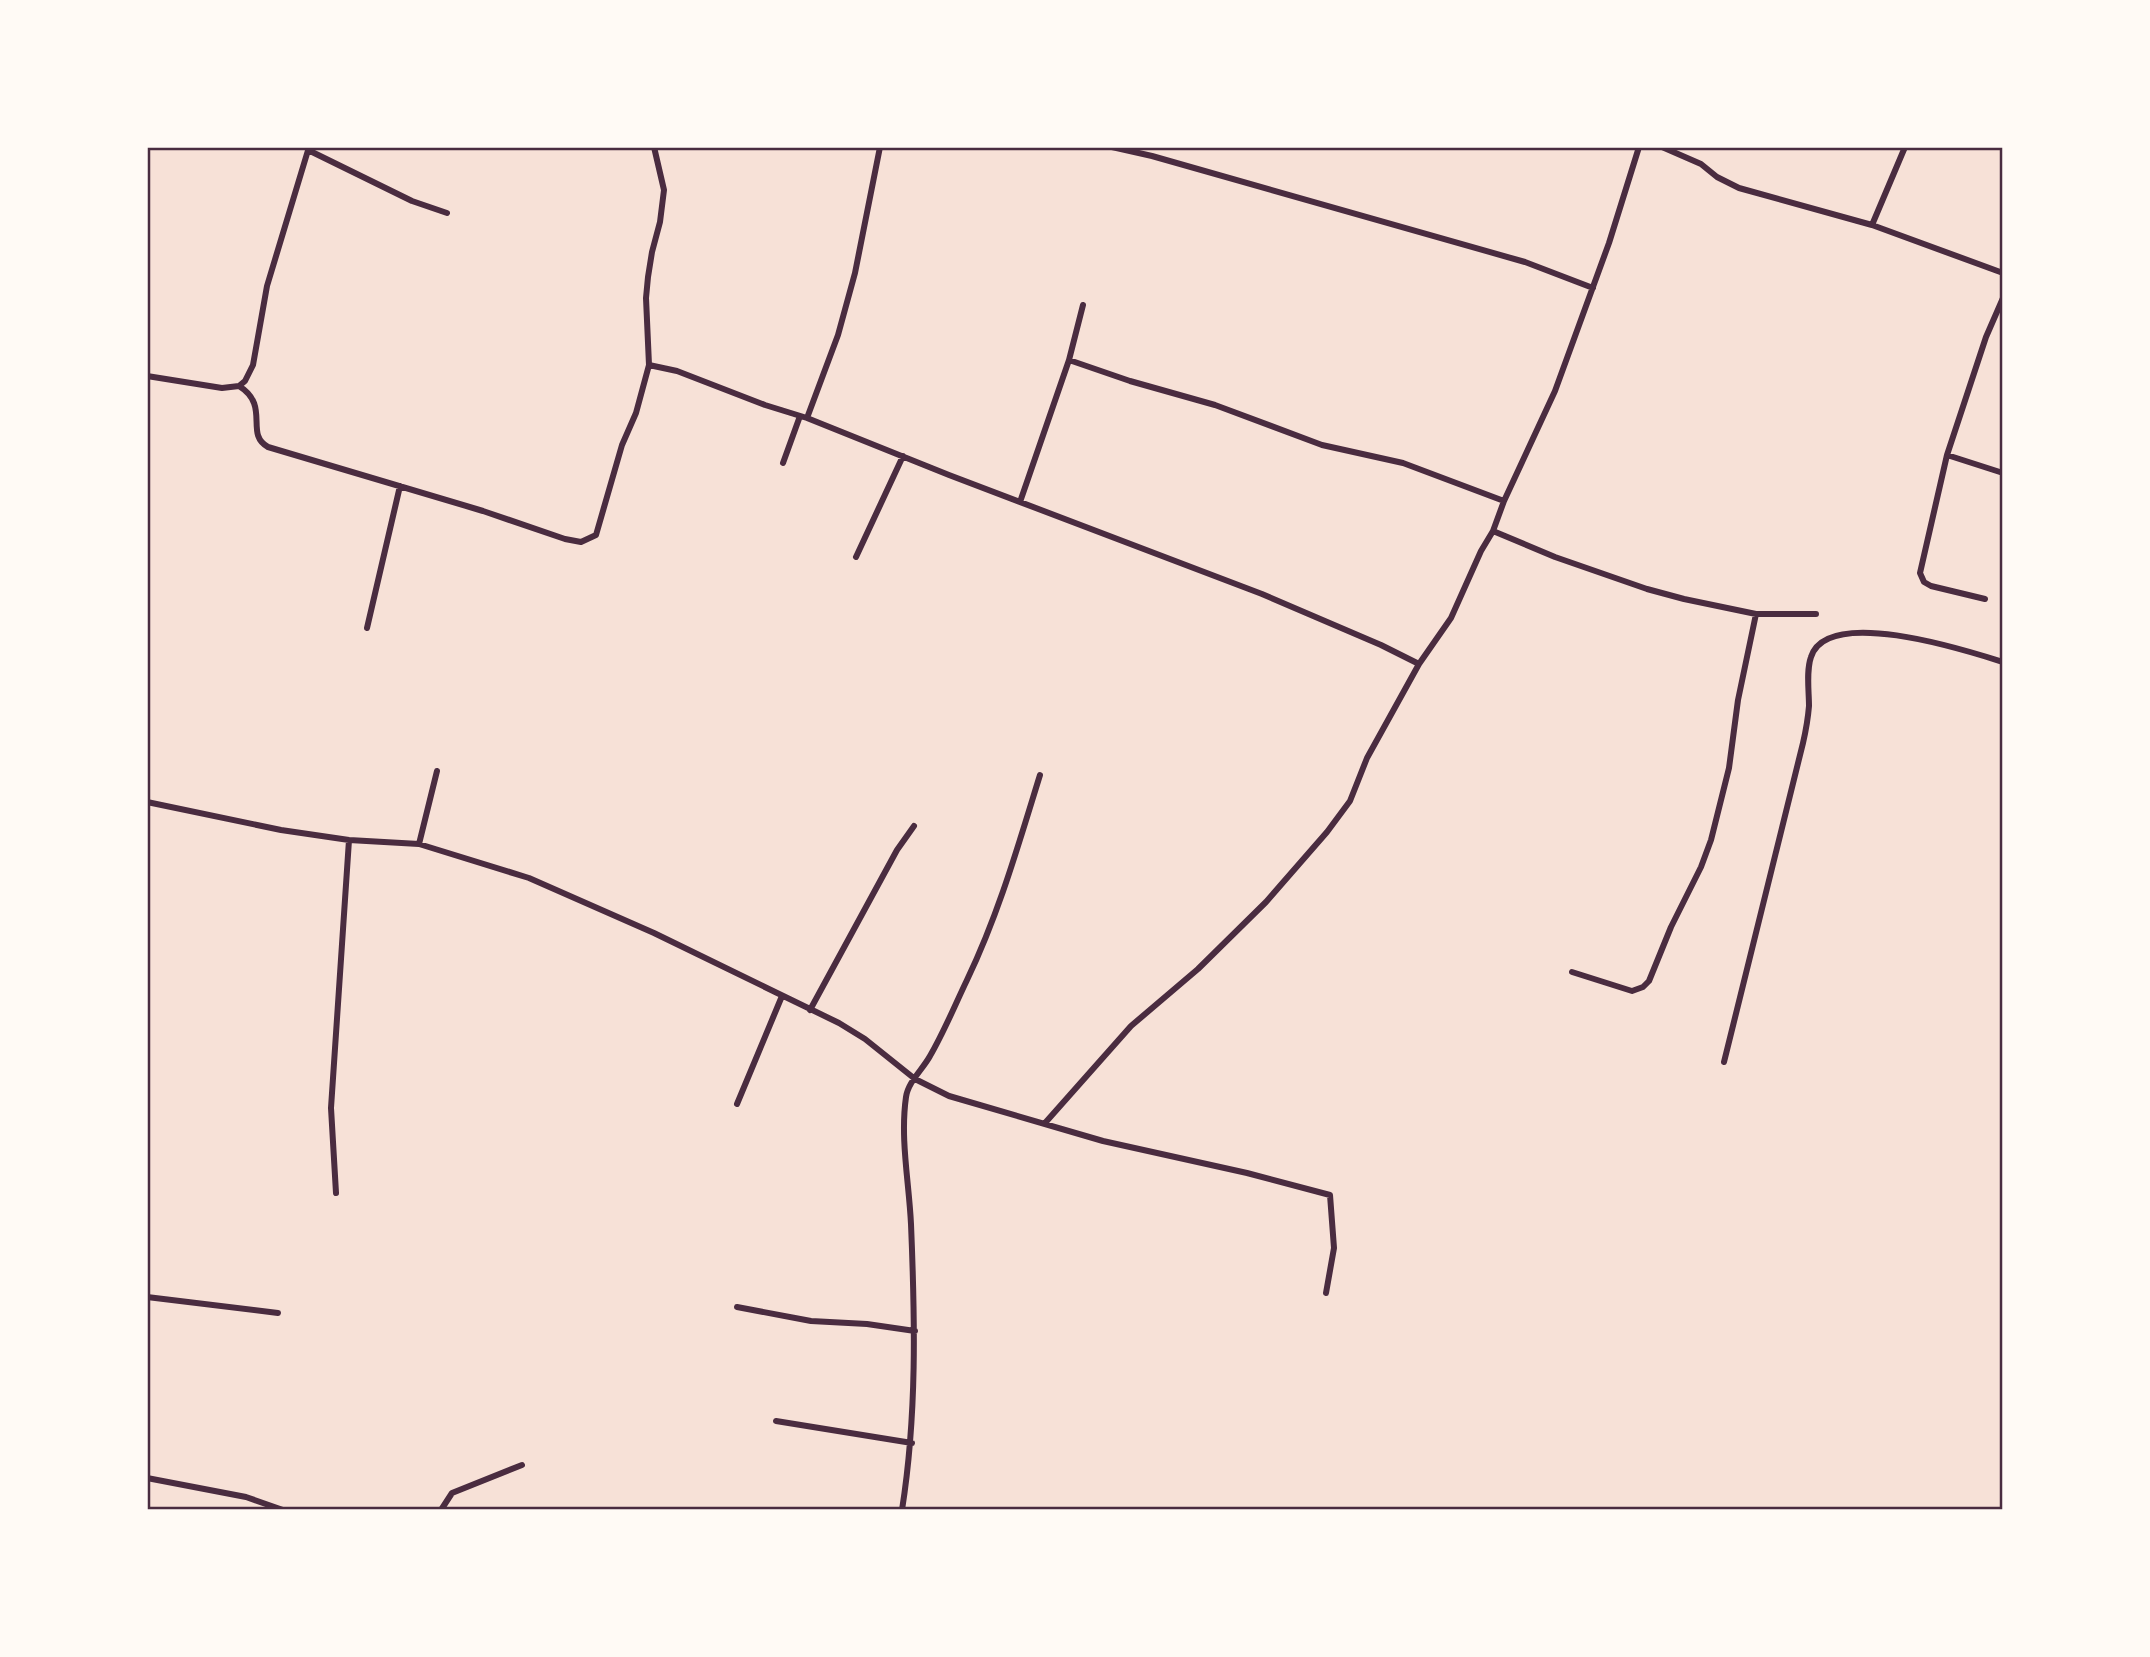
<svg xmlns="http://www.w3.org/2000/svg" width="2150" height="1657" font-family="'Fira Sans Condensed',sans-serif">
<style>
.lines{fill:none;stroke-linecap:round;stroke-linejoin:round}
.minor{stroke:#4a2c40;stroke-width:6}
.neatline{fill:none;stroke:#4a2c40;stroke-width:2.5}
</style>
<rect width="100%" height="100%" fill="#f7e1d7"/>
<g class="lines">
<path class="minor" d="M1112,147L1152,156L1525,262L1593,288
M1662,147L1701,164L1717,177L1739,188L1872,225L2003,273
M308,150L412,201L447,213
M1872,225L1905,147
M2003,298L1986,337L1947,455L2003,473
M1069,360L1130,381L1215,405L1322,445L1403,463L1504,501
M649,365L677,371L765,405L807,418L949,475L1262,594L1381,645L1419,664
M147,376L222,388L239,386L245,381L253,365L267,286L309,147
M239,386C271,406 244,434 268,447L483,511L565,539L581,542L596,535L622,445L636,413L649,365L646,298L648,277L652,252L660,222L664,190L654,147
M807,418L838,335L855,273L880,147
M1947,455L1920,573L1924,582L1931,586L1985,599
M783,463L800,416
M1020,502L1069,360L1083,305
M1493,531L1555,557L1647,589L1684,599L1756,614H1816
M856,557L903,456
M367,628L400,486
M147,802L281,830L349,840L419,844L529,878L654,933L839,1023L865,1039L915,1079L949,1096L1103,1141L1247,1173L1330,1195L1334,1248L1326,1293
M419,844L437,771
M1572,972L1632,991L1643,987L1649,981L1671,927L1701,867L1711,840L1729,768L1738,700L1756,614
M810,1010L897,850L914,826
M1724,1062L1803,743C1806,730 1808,718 1809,706C1809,691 1806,671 1811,657C1827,605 1968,651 2003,662
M737,1104L782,996
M1045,1123L1131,1026L1198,969L1266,902L1327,832L1350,801L1367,758L1419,664L1451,618L1481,551L1493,531L1504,501L1555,391L1609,243L1639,147
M336,1193L331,1108L349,840
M147,1297L278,1313
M737,1307L811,1321L867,1324L915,1331
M776,1421L912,1443
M147,1478L246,1497L283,1510
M441,1510L452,1493L522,1465
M902,1510C917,1415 915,1320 911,1224C909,1182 900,1139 906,1097C908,1082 923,1069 930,1056C944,1032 955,1005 967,980C999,913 1018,846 1040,775"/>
</g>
<rect width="2150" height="1657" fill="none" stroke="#fffaf5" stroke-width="298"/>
<rect x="149" y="149" width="1852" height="1359" class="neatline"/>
</svg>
